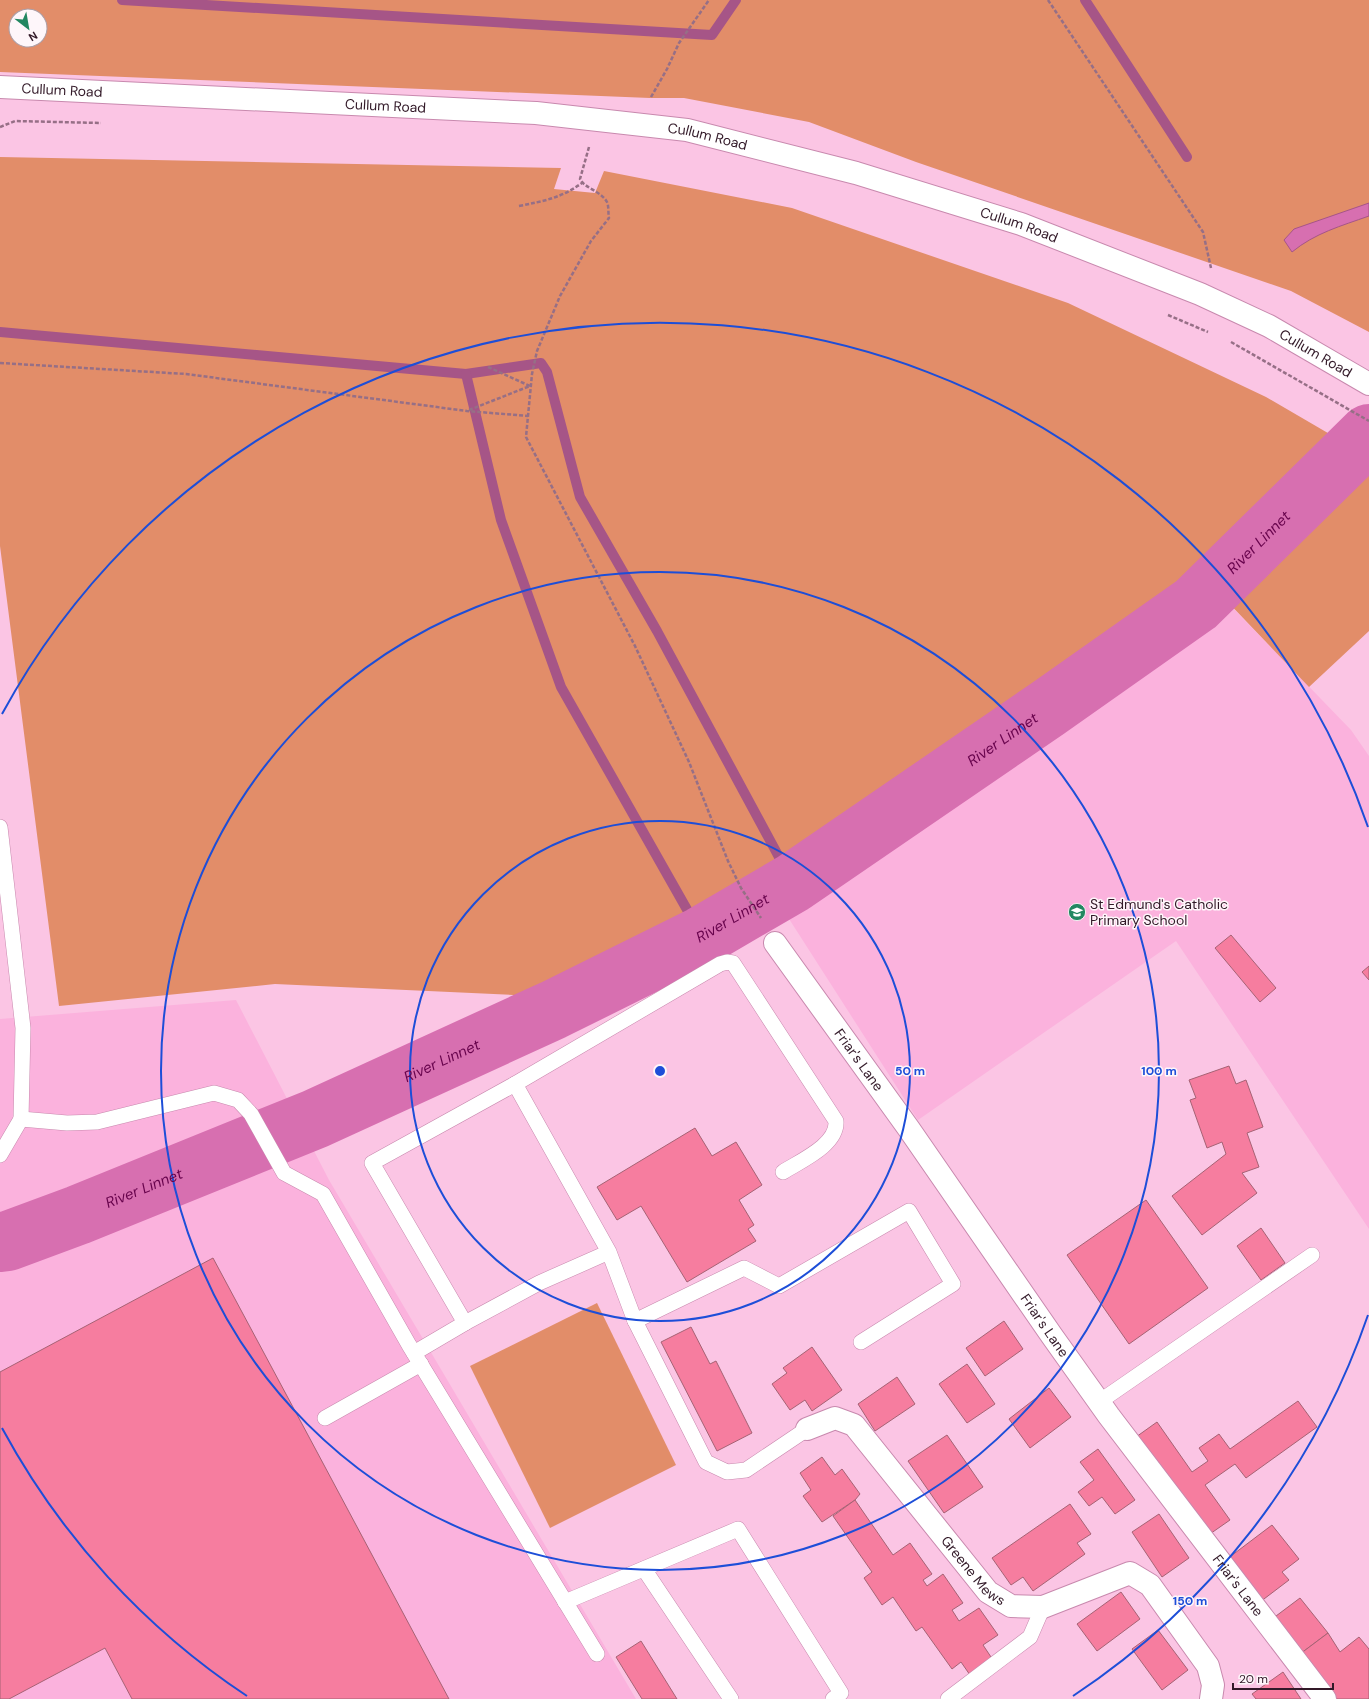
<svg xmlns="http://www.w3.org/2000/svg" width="1369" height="1699" font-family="'DM Sans',sans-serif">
  <rect width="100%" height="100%" fill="#fbc5e4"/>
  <g fill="#fbb2dd">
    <polygon points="1200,574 1351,730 1369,756 1369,1229 1176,941 918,1120 766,883 1016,707"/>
    <polygon points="236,1000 329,1180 636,1699 0,1699 0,1019"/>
  </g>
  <g fill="#e28d69" fill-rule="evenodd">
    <path d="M0,0H1369V332L1291,291L916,162L809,122L684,98H650L0,72ZM16,16H40V40H16Z"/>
    <polygon points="0,157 561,168 554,189 595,193 604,171 792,208 1068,303 1266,397 1369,457 1369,631 1309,687 1201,574 1035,701 755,880 538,996 275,984 59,1006 0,546"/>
    <polygon points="597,1303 676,1465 550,1528 470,1366"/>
  </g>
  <path fill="#d76fb0" stroke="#a65587" d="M1369,203V216C1341,226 1315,233 1292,252L1284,240L1294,229Z"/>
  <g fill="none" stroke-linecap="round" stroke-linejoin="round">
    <g stroke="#a65587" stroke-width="10">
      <polyline points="122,0 712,35 736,0"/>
      <polyline points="1085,0 1187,157"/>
      <polyline points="0,332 466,374 541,363 547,372 580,497 657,631 793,883"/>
      <polyline points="466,374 501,520 561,687 702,936"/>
    </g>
    <path stroke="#d76fb0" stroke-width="60" id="s1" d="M0,1242L8,1241L78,1215L315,1119L553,1010L702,936L793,883L1047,709L1196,604L1369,434"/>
  </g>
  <g fill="#f67d9f" stroke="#a66274">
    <polygon points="1231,935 1276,988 1260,1002 1215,948"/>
    <polygon points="1369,966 1369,980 1362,972"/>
    <polygon points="1229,1066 1236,1084 1246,1080 1263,1127 1247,1133 1259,1167 1242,1173 1257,1193 1202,1235 1172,1196 1226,1154 1222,1142 1207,1148 1190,1100 1196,1098 1189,1080"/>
    <polygon points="695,1128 712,1156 736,1142 762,1185 739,1200 754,1225 748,1229 756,1241 687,1282 641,1206 617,1220 597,1187"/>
    <polygon points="1146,1200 1208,1288 1129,1344 1067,1255"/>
    <polygon points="1261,1228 1285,1263 1261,1280 1237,1246"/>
    <polygon points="213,1258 309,1437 449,1699 132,1699 105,1648 9,1699 0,1699 0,1372"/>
    <polygon points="1004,1321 1023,1349 985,1376 966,1348"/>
    <polygon points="691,1327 710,1364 716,1361 752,1433 717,1451 661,1342"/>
    <polygon points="812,1347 842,1390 812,1411 805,1400 790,1410 772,1384 787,1373 783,1368"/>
    <polygon points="967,1364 995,1404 967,1423 939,1384"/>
    <polygon points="897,1377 915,1404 875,1431 858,1404"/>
    <polygon points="1049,1388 1071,1417 1030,1448 1009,1419"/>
    <polygon points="1298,1401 1317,1427 1246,1478 1235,1464 1205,1485 1230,1520 1207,1536 1136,1437 1157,1422 1192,1472 1208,1461 1199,1448 1219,1434 1230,1449"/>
    <polygon points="947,1435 983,1487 944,1513 908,1461"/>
    <polygon points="1098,1449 1135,1500 1115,1514 1102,1497 1089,1506 1078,1492 1094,1480 1080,1462"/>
    <polygon points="822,1457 835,1475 842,1469 860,1494 855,1500 822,1522 803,1496 811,1490 800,1473"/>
    <polygon points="855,1500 893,1555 910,1543 932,1574 923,1580 927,1586 943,1574 963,1603 952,1610 959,1621 979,1608 998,1635 983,1645 993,1660 970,1675 961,1662 952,1669 922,1627 916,1631 893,1597 882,1605 864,1578 872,1572 833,1516"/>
    <polygon points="1070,1504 1091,1534 1077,1543 1085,1554 1033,1591 1023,1577 1011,1585 992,1558"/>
    <polygon points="1159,1514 1189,1558 1162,1577 1132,1532"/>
    <polygon points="1272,1525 1299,1559 1282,1572 1289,1580 1260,1602 1227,1559"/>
    <polygon points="1121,1592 1140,1619 1097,1651 1077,1624"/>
    <polygon points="1300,1598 1328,1633 1300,1654 1272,1619"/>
    <polygon points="1158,1630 1188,1670 1162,1690 1132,1649"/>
    <polygon points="1328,1633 1340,1652 1359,1637 1369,1649 1369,1699 1333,1699 1300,1654"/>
    <polygon points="641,1641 677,1699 642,1699 616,1657"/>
    <polygon points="1283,1672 1301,1699 1256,1699 1252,1694"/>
  </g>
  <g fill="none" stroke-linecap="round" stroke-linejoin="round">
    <defs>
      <g id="lane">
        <polyline points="0,827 23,1028 21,1119 0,1155"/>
        <path d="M515,1084L720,964L727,962L733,963L836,1121C838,1145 800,1161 783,1172"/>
        <polyline points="21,1119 67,1123 97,1122 214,1093 238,1100 251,1114 284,1173 323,1194 409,1345 597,1654"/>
        <polyline points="609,1252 539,1283 465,1323 372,1163 515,1084 609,1252 635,1321"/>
        <polyline points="414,1353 465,1323"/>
        <polyline points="1099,1402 1312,1255"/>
        <polyline points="325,1418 421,1364"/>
        <polyline points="807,1429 746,1470 727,1472 706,1462 635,1321 744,1268 779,1286 909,1211 953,1284 861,1342"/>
        <polyline points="644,1569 731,1699"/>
        <polyline points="565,1602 738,1529 841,1693 833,1699"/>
        <polyline points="948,1699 1030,1637 1043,1607"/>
      </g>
      <g id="street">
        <path id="s2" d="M775,943L909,1129L1052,1336L1109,1416L1325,1699"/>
        <path id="s3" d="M807,1429L835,1418L854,1425L988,1592L1011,1606L1043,1607L1130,1573L1150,1585L1208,1666L1213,1685L1211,1699"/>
      </g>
      <g id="primary">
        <path id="s4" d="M0,87L536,113L687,130L856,173L1021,224L1200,294L1269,326L1369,384"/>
      </g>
    </defs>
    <use href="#lane" stroke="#c889ae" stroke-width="16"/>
    <use href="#street" stroke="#c889ae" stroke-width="24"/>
    <use href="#primary" stroke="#c889ae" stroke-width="24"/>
    <g stroke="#966f86" stroke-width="2.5" stroke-dasharray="4 2" stroke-linecap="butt">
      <polyline points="1048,0 1203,232 1211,268"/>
      <polyline points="651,97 667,69 679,43 709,0"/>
      <polyline points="0,127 15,121 101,123"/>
      <path d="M589,147L580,179C584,188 601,191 607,202C609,206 608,214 609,218L591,241L560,296L537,351L532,374L526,437L635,646L689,762L728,861L741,888L761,918"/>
      <path d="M519,206C544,201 561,198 582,183"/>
      <polyline points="1168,315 1208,332"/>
      <polyline points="1231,342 1369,421"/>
      <polyline points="0,363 186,374 467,411 528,416"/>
      <polyline points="488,367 530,386"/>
      <polyline points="469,410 530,386"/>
    </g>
    <use href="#lane" stroke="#fff" stroke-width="15"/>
    <use href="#street" stroke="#fff" stroke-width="22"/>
    <use href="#primary" stroke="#fff" stroke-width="22"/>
  </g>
  <g fill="none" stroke="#1d4ed8" stroke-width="2">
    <circle cx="660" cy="1071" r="250"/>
    <circle cx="660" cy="1071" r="499"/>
    <path d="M1368 1315A749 749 0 0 1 1073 1696M247 1696A749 749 0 0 1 2 1428M2 714A749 749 0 0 1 1368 827"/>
  </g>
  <defs>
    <symbol id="school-disc" viewBox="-11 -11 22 22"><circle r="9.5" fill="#228761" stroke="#fef6fa"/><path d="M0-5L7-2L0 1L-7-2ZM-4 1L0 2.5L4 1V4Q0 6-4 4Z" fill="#fff"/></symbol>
  </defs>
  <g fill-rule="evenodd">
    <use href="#school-disc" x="1067" y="902" width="20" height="20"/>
  </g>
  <g text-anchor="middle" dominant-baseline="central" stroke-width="3" stroke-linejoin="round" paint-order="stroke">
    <g font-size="14" fill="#321928" stroke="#fef6fa">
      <text stroke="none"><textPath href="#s4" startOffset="62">Cullum Road</textPath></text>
      <text stroke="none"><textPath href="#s4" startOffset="386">Cullum Road</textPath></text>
      <text stroke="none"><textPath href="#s4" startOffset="710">Cullum Road</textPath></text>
      <text stroke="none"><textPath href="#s4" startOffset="1034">Cullum Road</textPath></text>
      <text stroke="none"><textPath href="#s4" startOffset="1358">Cullum Road</textPath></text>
      <text stroke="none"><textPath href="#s2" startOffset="144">Friar's Lane</textPath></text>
      <text stroke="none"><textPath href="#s2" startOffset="468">Friar's Lane</textPath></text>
      <text stroke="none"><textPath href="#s3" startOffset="239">Greene Mews</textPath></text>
      <text stroke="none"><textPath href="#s2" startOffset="792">Friar's Lane</textPath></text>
    </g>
    <g font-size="14" fill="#321928" stroke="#fef6fa" text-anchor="start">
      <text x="1090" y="904">St Edmund's Catholic<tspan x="1090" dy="16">Primary School</tspan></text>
    </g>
    <g font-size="15" font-style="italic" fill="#67034c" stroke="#fef6fa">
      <text stroke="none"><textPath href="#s1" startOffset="1450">River Linnet</textPath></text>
      <text stroke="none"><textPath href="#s1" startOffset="1126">River Linnet</textPath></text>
      <text stroke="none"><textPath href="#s1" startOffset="802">River Linnet</textPath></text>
      <text stroke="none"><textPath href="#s1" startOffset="478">River Linnet</textPath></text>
      <text stroke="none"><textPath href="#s1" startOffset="154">River Linnet</textPath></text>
    </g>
  </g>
  <circle cx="660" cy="1071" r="6" fill="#1d4ed8" stroke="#fef6fa" stroke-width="2"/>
  <g font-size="12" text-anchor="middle" font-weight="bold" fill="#1d4ed8" stroke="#fef6fa" stroke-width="3" stroke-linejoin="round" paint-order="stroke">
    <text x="910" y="1075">50 m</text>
    <text x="1159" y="1075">100 m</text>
    <text x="1190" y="1605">150 m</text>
  </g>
  <g transform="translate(28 28) rotate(149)"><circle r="19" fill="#fef6fa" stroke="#ac9ea6"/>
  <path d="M0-3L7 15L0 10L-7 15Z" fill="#228761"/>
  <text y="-6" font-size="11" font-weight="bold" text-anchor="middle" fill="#321928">N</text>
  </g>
  <path d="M1233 1683v6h100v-6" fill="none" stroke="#321928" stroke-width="2"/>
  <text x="1239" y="1683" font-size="12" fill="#321928" stroke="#fef6fa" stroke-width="3" paint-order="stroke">20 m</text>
</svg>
